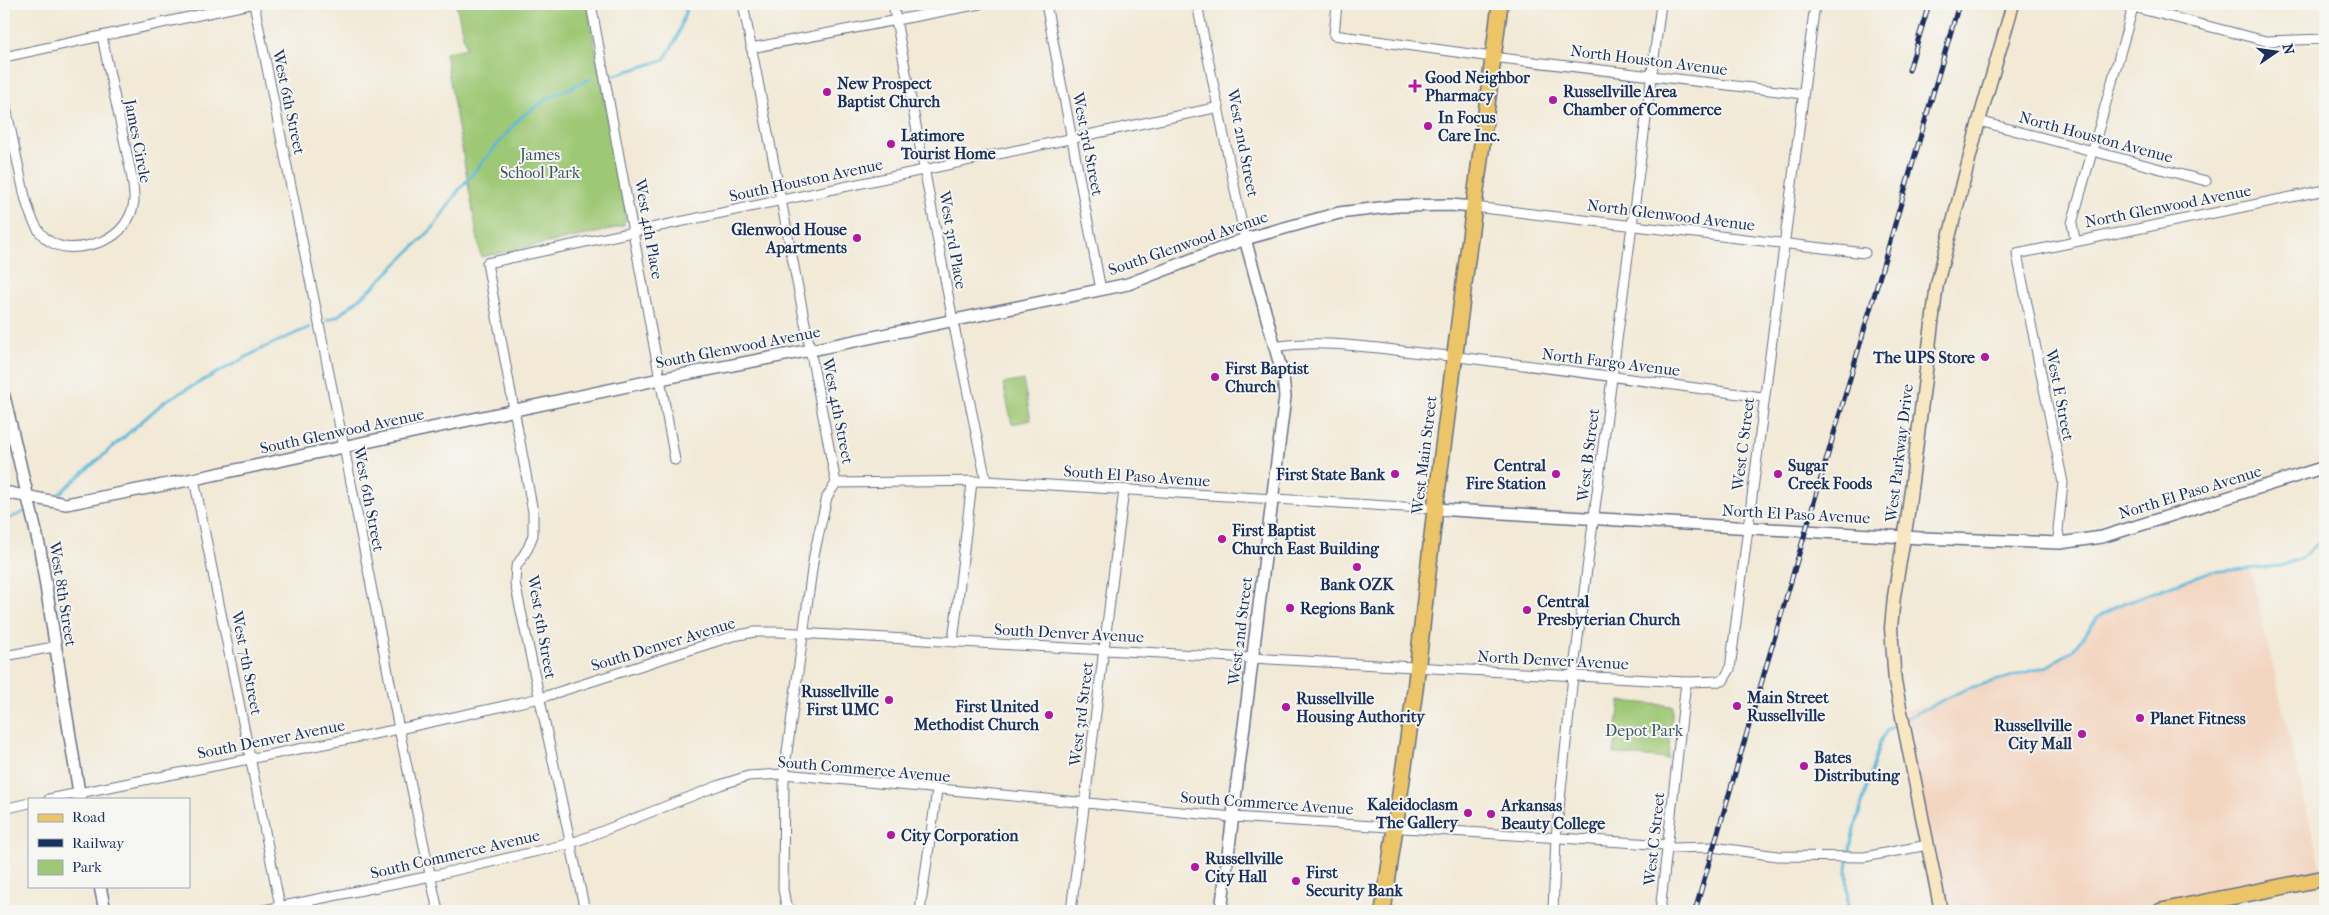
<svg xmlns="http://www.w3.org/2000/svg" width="2329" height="915" font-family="'IM FELL French Canon',serif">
  <rect width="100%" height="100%" fill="#f6f6f2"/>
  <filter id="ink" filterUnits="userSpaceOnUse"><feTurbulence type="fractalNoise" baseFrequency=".02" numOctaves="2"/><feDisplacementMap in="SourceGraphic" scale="10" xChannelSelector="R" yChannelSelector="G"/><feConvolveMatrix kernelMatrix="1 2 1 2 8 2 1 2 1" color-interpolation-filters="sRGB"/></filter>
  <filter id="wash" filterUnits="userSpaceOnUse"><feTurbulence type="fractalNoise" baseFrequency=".0096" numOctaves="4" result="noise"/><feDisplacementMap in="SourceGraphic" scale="20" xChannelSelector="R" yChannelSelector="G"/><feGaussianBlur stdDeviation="1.12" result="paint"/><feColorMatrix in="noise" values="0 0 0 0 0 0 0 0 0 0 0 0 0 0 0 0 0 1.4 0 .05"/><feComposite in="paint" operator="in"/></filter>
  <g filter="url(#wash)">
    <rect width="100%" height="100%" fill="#f2e9d6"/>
    <polygon fill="#f3d4bf" points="2250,569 2323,879 2165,911 1941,911 1901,710 1930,705 1966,689 2048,666 2073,650 2098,617 2123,603 2209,572"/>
    <g fill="#9ec875" stroke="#5c7c6a">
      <polygon points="456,4 587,4 626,213 624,225 609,230 481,257 445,53 466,48"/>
      <polygon points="1023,380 1031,420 1012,424 1003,384"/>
      <polygon points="1620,701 1673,706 1668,759 1614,754"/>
    </g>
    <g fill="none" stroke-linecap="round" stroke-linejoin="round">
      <g stroke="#59b8d8" stroke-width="3">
        <polyline points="615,75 664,60 677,38 688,4"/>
        <polyline points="327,320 338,316 372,288 433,228 458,191 521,117 548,98 590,79"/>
        <polyline points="59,494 165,401 263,348 310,327"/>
        <polyline points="4,521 24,512"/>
        <polyline points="1907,718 1966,689 2048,666 2073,650 2098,617 2123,603 2209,572 2281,566 2303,557 2325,537"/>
        <polyline points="1848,911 1847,868 1852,838 1880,742 1887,730 1899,723"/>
      </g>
    </g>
  </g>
  <g filter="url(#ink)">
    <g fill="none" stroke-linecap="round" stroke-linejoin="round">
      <defs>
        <g id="minor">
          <polyline points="254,4 344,447 399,729 438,911"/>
          <polyline points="591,4 675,460"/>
          <polyline points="743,4 836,483 827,497 814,555 784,774 783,889 786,905 792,911"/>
          <polyline points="893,4 953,321 986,481"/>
          <polyline points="1046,4 1101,290"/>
          <polyline points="1197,4 1245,239"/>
          <polyline points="1337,4 1334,35 1492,57 1803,94"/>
          <polyline points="2121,4 2266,41 2325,39"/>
          <polyline points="751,48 980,4"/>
          <polyline points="4,57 250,4"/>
          <path d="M4,98C9,122 14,145 19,169C29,219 38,265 103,241C120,235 132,218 134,201C135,183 128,162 125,144C117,108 109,72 102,36"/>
          <polyline points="1979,121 2206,181"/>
          <polyline points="1474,207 1865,253"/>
          <polyline points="2075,240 2072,223 2134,4"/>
          <path d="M1274,347C1323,339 1373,348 1421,353C1536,365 1649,382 1763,397"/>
          <polyline points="194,479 281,911"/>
          <polyline points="836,483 986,481 1435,509"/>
          <polyline points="2060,543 2058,530 2063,483 2017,254 2325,190"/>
          <polyline points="953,642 972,482"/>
          <polyline points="4,656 54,647"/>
          <polyline points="49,799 399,729 540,698 733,636 755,632 779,632 1686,682 1723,681 1730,669 1815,4"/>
          <polyline points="4,809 29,803"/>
          <polyline points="259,911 431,876 572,843 720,785 748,776 784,774 1233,817 1668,845 1672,848 1713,847 1777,856 1864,857 1928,845"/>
          <polyline points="585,911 515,583 516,567 528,548 533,535 533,512 487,263 1219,107"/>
          <polyline points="920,911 937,790"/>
          <polyline points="1071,911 1124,490"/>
          <polyline points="1553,911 1556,837 1573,676 1661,4"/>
          <polyline points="1660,911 1686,682"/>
        </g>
        <g id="tertiary">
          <polyline points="4,396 40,549 80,799"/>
          <polyline points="4,492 66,504 194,479 660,379 811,350 1128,284 1245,239 1339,213 1396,206 1450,205 1474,207"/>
          <polyline points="1435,509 1921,538 2060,543 2102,537 2325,467"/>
          <polyline points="100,886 105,911"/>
          <polyline points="1221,911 1285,397 1283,376 1245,239"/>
        </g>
        <polyline id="secondary" points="1941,911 1895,682 1891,628 1894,596 1907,521 1937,284 1979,121 2013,4"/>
        <polyline id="primary" points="1383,911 1415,690 1435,509 1500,4"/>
        <polyline id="trunk" points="2161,911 2325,878"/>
      </defs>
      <use href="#minor" stroke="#667088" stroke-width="11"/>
      <use href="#tertiary" stroke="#667088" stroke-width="14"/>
      <use href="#secondary" stroke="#667088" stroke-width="15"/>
      <use href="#primary" stroke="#667088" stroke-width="18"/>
      <use href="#trunk" stroke="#667088" stroke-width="18"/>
      <use href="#minor" stroke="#fff" stroke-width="9"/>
      <use href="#tertiary" stroke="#fff" stroke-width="11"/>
      <use href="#secondary" stroke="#f7e8c3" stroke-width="12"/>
      <use href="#primary" stroke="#ecc569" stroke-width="15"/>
      <use href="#trunk" stroke="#ecc569" stroke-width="15"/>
      <defs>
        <g id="rail">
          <polyline points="1909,70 1929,4"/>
          <polyline points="1695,911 1959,4"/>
        </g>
      </defs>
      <use href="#rail" stroke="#1b2f5e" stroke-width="5"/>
      <use href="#rail" stroke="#f6f6f2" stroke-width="3" stroke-dasharray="9" stroke-linecap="butt"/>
    </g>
  </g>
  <g fill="#b5179e" stroke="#f6f6f2" stroke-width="2">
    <path d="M1412.5 78.5h5v5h5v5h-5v5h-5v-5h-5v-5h5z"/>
    <circle cx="827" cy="92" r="5"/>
    <circle cx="1553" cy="100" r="5"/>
    <circle cx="1428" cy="126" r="5"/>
    <circle cx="891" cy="144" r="5"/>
    <circle cx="857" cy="238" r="5"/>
    <circle cx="1985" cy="357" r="5"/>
    <circle cx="1215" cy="377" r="5"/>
    <circle cx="1395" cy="474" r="5"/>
    <circle cx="1556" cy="474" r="5"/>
    <circle cx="1778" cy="474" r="5"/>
    <circle cx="1222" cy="539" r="5"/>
    <circle cx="1357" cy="567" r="5"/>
    <circle cx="1290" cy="608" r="5"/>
    <circle cx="1527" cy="610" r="5"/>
    <circle cx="889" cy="700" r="5"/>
    <circle cx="1737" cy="706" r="5"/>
    <circle cx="1286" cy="707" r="5"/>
    <circle cx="1049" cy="715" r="5"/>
    <circle cx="2140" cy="718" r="5"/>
    <circle cx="2082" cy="734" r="5"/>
    <circle cx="1804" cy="766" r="5"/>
    <circle cx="1468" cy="813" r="5"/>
    <circle cx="1491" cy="814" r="5"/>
    <circle cx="891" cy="835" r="5"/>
    <circle cx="1195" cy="867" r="5"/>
    <circle cx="1296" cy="881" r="5"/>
  </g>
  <g text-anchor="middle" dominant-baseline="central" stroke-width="4" stroke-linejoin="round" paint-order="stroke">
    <g font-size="16" fill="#1b2f5e" stroke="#f6f6f2">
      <text transform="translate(1649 60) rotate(7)">North Houston Avenue</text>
      <text transform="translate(289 102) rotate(78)">West 6th Street</text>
      <text transform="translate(2096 137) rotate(15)">North Houston Avenue</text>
      <text transform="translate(138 141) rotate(79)">James Circle</text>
      <text transform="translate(1243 143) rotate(79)">West 2nd Street</text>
      <text transform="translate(1088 144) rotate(79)">West 3rd Street</text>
      <text transform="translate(806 180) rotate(-12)">South Houston Avenue</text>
      <text transform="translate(2168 206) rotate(-11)">North Glenwood Avenue</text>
      <text transform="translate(1671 215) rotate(7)">North Glenwood Avenue</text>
      <text transform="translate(649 229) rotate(80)">West 4th Place</text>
      <text transform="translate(953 240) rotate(80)">West 3rd Place</text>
      <text transform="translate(1188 243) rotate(-19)">South Glenwood Avenue</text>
      <text transform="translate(738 347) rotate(-11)">South Glenwood Avenue</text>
      <text transform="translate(1611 362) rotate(7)">North Fargo Avenue</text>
      <text transform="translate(2060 395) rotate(79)">West E Street</text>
      <text transform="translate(838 411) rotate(79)">West 4th Street</text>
      <text transform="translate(342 431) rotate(-12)">South Glenwood Avenue</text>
      <text transform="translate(1743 444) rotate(-83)">West C Street</text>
      <text transform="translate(1899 453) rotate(-83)">West Parkway Drive</text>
      <text transform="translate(1424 455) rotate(-83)">West Main Street</text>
      <text transform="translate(1588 455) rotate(-83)">West B Street</text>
      <text transform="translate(1137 476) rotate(4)">South El Paso Avenue</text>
      <text transform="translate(2190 492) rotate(-17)">North El Paso Avenue</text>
      <text transform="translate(369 499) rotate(79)">West 6th Street</text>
      <text transform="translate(1796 514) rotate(3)">North El Paso Avenue</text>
      <text transform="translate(63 594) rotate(81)">West 8th Street</text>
      <text transform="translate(542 627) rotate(80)">West 5th Street</text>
      <text transform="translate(1240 631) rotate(-83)">West 2nd Street</text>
      <text transform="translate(1069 633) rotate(3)">South Denver Avenue</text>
      <text transform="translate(663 644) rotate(-17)">South Denver Avenue</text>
      <text transform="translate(1553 660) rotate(3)">North Denver Avenue</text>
      <text transform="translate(247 663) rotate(79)">West 7th Street</text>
      <text transform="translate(1081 714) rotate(-83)">West 3rd Street</text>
      <text transform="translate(271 739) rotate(-11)">South Denver Avenue</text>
      <text transform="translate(864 769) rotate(5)">South Commerce Avenue</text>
      <text transform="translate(1267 803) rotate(4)">South Commerce Avenue</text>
      <text transform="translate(1654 839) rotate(-84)">West C Street</text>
      <text transform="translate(455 854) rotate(-13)">South Commerce Avenue</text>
    </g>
    <g font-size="16" font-weight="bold" fill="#1b2f5e" stroke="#f6f6f2" text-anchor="start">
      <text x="1425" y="77">Good Neighbor<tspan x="1425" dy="18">Pharmacy</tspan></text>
      <text x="837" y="83">New Prospect<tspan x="837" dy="18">Baptist Church</tspan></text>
      <text x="1563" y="91">Russellville Area<tspan x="1563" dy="18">Chamber of Commerce</tspan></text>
      <text x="1438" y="117">In Focus<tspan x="1438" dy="18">Care Inc.</tspan></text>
      <text x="901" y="135">Latimore<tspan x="901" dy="18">Tourist Home</tspan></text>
      <text x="847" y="229" text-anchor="end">Glenwood House<tspan x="847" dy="18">Apartments</tspan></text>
      <text x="1975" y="357" text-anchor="end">The UPS Store</text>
      <text x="1225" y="368">First Baptist<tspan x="1225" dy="18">Church</tspan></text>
      <text x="1546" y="465" text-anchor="end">Central<tspan x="1546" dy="18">Fire Station</tspan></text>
      <text x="1788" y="465">Sugar<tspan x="1788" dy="18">Creek Foods</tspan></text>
      <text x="1385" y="474" text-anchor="end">First State Bank</text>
      <text x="1232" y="530">First Baptist<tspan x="1232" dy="18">Church East Building</tspan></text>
      <text x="1357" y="584" text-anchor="middle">Bank OZK</text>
      <text x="1537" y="601">Central<tspan x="1537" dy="18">Presbyterian Church</tspan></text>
      <text x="1300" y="608">Regions Bank</text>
      <text x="879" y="691" text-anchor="end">Russellville<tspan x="879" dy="18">First UMC</tspan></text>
      <text x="1747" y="697">Main Street<tspan x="1747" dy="18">Russellville</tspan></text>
      <text x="1296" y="698">Russellville<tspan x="1296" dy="18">Housing Authority</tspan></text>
      <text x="1039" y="706" text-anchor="end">First United<tspan x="1039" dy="18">Methodist Church</tspan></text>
      <text x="2150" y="718">Planet Fitness</text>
      <text x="2072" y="725" text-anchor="end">Russellville<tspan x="2072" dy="18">City Mall</tspan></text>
      <text x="1814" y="757">Bates<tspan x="1814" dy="18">Distributing</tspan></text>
      <text x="1458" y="804" text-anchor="end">Kaleidoclasm<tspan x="1458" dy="18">The Gallery</tspan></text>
      <text x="1501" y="805">Arkansas<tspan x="1501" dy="18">Beauty College</tspan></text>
      <text x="901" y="835">City Corporation</text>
      <text x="1205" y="858">Russellville<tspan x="1205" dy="18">City Hall</tspan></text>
      <text x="1306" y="872">First<tspan x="1306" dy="18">Security Bank</tspan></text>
    </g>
    <g font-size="16" fill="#3c5564" stroke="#f6f6f2">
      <text x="540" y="154">James<tspan x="540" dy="18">School Park</tspan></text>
      <text x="1644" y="730">Depot Park</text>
    </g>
  </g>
  <rect width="2329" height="915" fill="none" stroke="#f6f6f2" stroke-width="20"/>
  <rect x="28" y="798" width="162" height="90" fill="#f6f6f2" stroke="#9ea6b7"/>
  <rect x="38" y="814" width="25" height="8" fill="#ecc569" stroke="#9ea6b7"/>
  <text x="72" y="822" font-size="15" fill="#1b2f5e">Road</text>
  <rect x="38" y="839" width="25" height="8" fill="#1b2f5e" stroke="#9ea6b7"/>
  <text x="72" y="848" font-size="15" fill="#1b2f5e">Railway</text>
  <rect x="38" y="860" width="25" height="15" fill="#9ec875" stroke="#9ea6b7"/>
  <text x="72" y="872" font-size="15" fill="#1b2f5e">Park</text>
  <g transform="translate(2276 52) rotate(77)" stroke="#f6f6f2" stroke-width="4" paint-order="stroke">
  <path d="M0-4L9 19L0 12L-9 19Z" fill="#1b2f5e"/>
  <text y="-8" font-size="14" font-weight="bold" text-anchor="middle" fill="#1b2f5e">N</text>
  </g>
</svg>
